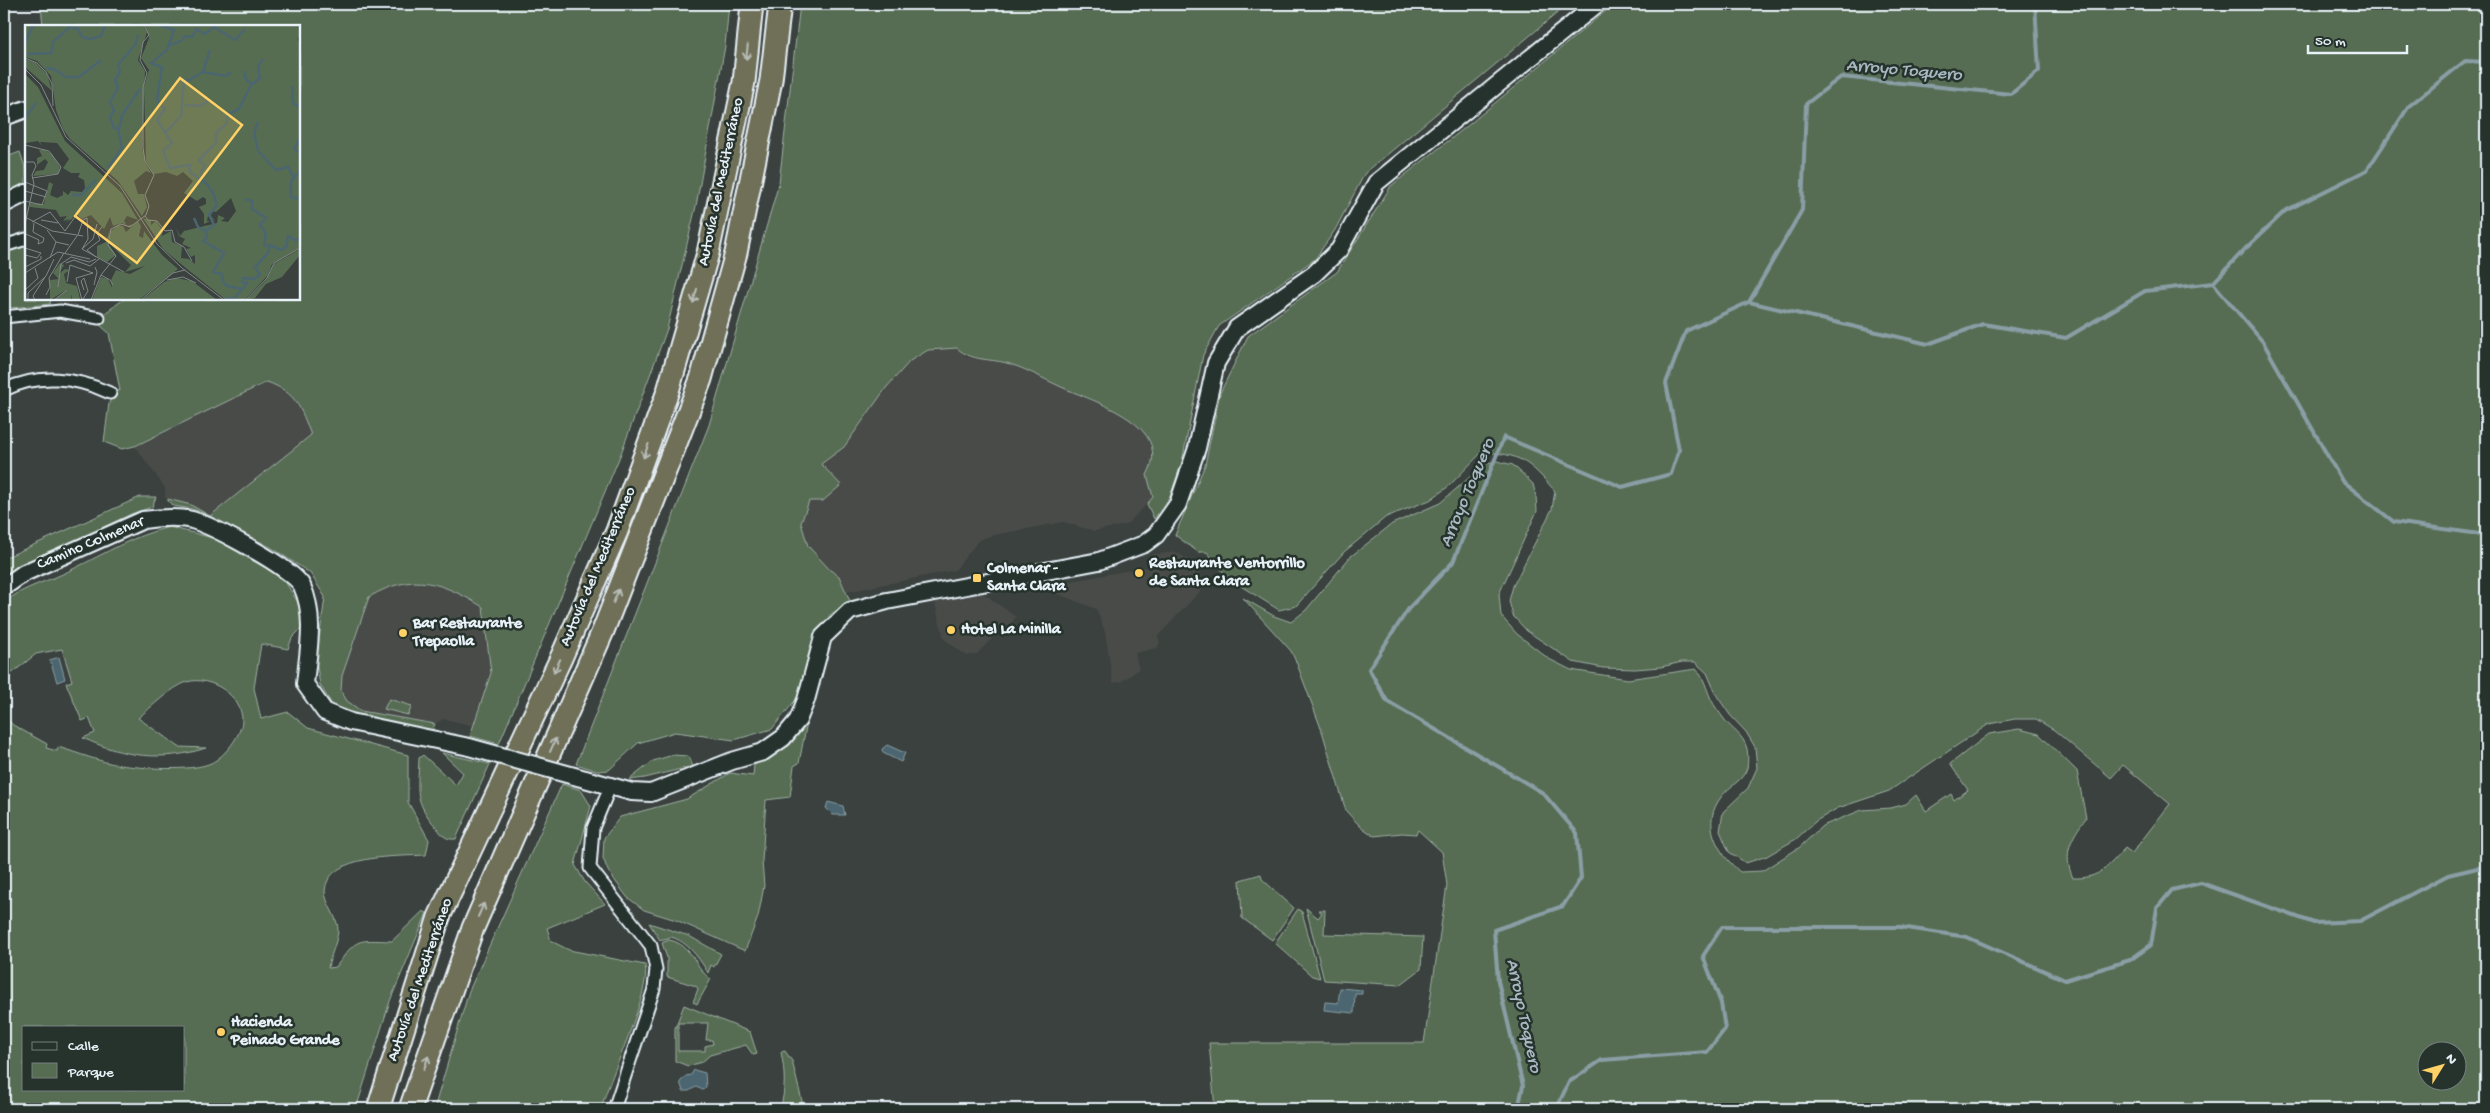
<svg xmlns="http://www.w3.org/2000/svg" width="2490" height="1113" font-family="'Gochi Hand',sans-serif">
  <rect width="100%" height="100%" fill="#3a413e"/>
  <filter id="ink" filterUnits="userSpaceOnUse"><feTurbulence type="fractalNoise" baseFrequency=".02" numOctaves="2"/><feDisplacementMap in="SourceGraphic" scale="10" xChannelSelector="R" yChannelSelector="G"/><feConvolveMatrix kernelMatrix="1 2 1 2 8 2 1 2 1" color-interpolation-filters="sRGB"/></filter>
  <g filter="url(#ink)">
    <g fill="#484b4a">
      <polygon points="957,348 966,357 1010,364 1127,416 1145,433 1152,449 1154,462 1147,475 1154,497 1126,525 1094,531 1063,522 990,536 979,540 955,570 847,592 839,576 830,570 808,546 801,523 820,464 844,447 886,388 910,361 928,350"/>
      <polygon points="267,382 284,388 297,400 312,435 210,516 191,505 165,498 165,488 135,446"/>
      <polygon points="1176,552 1189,560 1207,584 1158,636 1160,643 1157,648 1135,653 1139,669 1121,682 1113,683 1105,632 1096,609 1058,594 1035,588 1151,566 1149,555"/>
      <polygon points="411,581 450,588 483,607 491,673 474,726 444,719 435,724 361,711 347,701 341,691 342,676 369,597 385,587"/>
      <polygon points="983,593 1016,617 1001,635 998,632 977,654 967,656 944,639 934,600"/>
    </g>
    <g fill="#566d52" stroke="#9fafa5" fill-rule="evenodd">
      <path d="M48,4H729L725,46L696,206L667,329L620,456L499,744L470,736L491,673L483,607C441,582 414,571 369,597L342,676L341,691L347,701L361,711L435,724L432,731L345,713L331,703L320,685L316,661L325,597L310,573L272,548L210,516L193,509L173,506L168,501V499L191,505L210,516L311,435C300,407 297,393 267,382L135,446L122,449L104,442L109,403L116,390L120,391L109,333L100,325L105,313L124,299H299V26H43L41,6Z"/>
      <path d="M800,4H1568L1365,173L1335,230L1315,259L1219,326L1203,355L1182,462L1170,497L1154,519L1147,504L1153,497L1147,475C1174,426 1098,403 1066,389C1047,381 1029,370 1010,364C991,358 972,362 957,348L928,350L910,361L886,388L844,447L821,464L841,485L823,501H809L801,523L808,546L830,570L839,576L850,601L830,615L816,636L798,697L772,729L734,740L675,732L638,743L609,770L598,771L576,764L709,425L779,183Z"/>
      <path d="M1614,4H2486V1109H1215L1209,1043H1424L1447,885L1442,852L1418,830L1416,834L1402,833L1374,836L1360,826L1346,811L1322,731L1297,664L1291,651L1243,598L1274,616L1291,622L1306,610L1350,557L1392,524L1440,503L1486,463L1497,461L1513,465L1533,484L1536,496L1537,511L1499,594L1501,616L1517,634L1549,659L1571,670L1628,679L1696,669C1705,679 1706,688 1711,699C1714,706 1720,713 1724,719C1731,729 1744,735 1747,749C1748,753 1748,763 1747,768C1743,781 1729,786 1722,796C1700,823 1717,852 1740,872L1762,871L1800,847L1822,826L1862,810L1891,808L1906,804L1916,795L1926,811L1951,794L1954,800L1968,790L1950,764L1989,734L2019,729L2039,734L2077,771L2086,818C2071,838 2062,854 2073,878C2100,879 2108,866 2125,848L2132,853L2170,804L2123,765L2111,778L2054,730L2036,719H2015L1989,724L1889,791L1838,808L1816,821L1796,839L1767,856L1746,863L1729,852L1720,831L1723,812L1748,788L1757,768L1755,747L1746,732L1730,715L1717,696L1707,673L1695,662H1682L1661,667L1635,669L1603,668L1573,662L1527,631L1513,616L1509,601L1513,586L1552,509L1555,491C1530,463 1520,452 1481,453L1449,486L1430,500L1386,517L1344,552L1296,606L1279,610L1228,578L1207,552H1198L1175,535L1205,465L1220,393L1248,336L1337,272L1391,186L1466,127ZM2428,1050H2458V1080H2428Z"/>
      <polygon points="20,152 26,170 26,184 4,195 4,158"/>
      <polygon points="26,246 26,299 51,299 50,304 10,308 4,287 4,253"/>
      <polygon points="140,497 156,497 152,507 131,514 4,577 4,559 9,556"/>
      <path d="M169,527L213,538L269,570L286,583L299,604L304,626L292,638L288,649L261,644L254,688L261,719L288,712L308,728L408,755V802L429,840L426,855C399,857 327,853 325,891C325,904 339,918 338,931C337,943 330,956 328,968L336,967C357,937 357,940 392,941L423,911L427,913L390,1001L356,1109H4V716L13,725L47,744L46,748L57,751L58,747C78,753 100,762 120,765C141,768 192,772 211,763C224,757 241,736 242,721C243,696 210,675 187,682C170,688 152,707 138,718L179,747L206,748C163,762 123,757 83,738L95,733L89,718L82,721L66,683L72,681L62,649L36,654L6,678L4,682V603C23,586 51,581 73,569C108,552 130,537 169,527ZM24,1027H184V1089H24Z"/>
      <polygon points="389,699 412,706 408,715 384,709"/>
      <path d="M808,717L799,763L794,766L790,797L766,800L762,861L764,886L758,917L745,951L676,920L644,910L627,897L608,871L603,858L604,838L620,817L687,799L730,773L753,776L754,765C779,753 793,739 808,717Z"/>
      <path d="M442,753L490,764L456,839C446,840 443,836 437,828C413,801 418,791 419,758L423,755L456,785L463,773Z"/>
      <polygon points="673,755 688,756 693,766 645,778 629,780 653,761"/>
      <path d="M562,784L581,790L591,806L575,865L585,882L605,904L547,928L551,941L569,950L645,965C652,992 609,1077 601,1109H434L469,991Z"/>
      <polygon points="1261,874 1262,879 1294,908 1272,940 1242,918 1240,880"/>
      <polygon points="1306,908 1318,918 1322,913 1318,910 1325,910 1324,934 1423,937 1421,969 1400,985 1324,980"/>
      <polygon points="1298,909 1302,912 1320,978 1312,976 1275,943"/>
      <path d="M649,923L689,936L721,954L714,967L711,965L708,973C700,959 687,941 671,937L660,940Z"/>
      <path d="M669,940C693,944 697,972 711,979L697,1004L693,1002L698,989L696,986L667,977V958L662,943Z"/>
      <path d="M684,1005L750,1032L757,1054L753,1055L746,1045L710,1055L702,1062L688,1066L675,1061V1028ZM678,1023H708L706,1040H712L713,1044L705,1046V1051H678Z"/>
      <path d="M785,1051L792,1061L804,1109H780C786,1090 785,1072 781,1052Z"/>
    </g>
    <g fill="#4b6670" stroke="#8a9ea6">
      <polygon points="59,657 65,679 57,682 50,660"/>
      <polygon points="887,745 905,753 901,762 883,753 882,749"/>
      <polygon points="828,802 843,806 845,815 833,815 826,808"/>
      <polygon points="1340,988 1362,990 1362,994 1355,994 1354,1013 1324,1010 1325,1002 1338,1003"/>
      <polygon points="694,1070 705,1073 706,1087 703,1090 696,1087 689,1091 683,1091 680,1082 686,1076 691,1075"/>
    </g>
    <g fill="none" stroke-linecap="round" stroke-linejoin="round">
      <g stroke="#8a9ea6" stroke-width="4">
        <polyline points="2213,283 2263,342 2342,481 2394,522 2486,535"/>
        <polyline points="1749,302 1928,344 1983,324 2066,338 2145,291 2213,283 2245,249 2285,211 2367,170 2409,106 2465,61 2486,62"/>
        <polyline points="1518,1109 1523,1086 1498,981 1494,930 1563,906 1581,878 1577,833 1543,793 1387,701 1369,669 1409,608 1453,562 1504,437 1622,487 1671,474 1679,450 1666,383 1686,331 1749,302 1802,210 1806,104 1841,77 2011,94 2039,71 2035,4"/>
        <polyline points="1556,1109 1569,1082 1602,1060 1707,1052 1725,1029 1721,1003 1703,956 1722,927 1900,927 1967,937 2065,980 2130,960 2151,945 2157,908 2172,890 2201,883 2314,923 2360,921 2448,875 2486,866"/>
      </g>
      <defs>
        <g id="street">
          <polyline points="4,246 26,239"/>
          <polyline points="4,317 60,311 99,318"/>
          <path d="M4,390C38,373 76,377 110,393"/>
          <polyline points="610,787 593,828 590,868 651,946 656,969 654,989 614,1109"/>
        </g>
        <g id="secondary">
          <polyline points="4,117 26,109"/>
          <polyline points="4,204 26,193"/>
          <path d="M4,587L24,573L143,520C158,518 176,516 192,520C213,526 293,568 302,586C316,616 308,653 305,684L325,712L351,722L469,747"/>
          <polyline points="585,779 632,792 651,793 732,761 763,752 783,738 798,720 806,700 823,637 850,611 887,601 1099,561 1144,544 1156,535 1178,504 1197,448 1216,363 1237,328 1314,274 1339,250 1376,183 1597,4"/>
        </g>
        <g id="highway">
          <polyline points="378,1109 439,917 561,658 617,531 668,391 708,253 744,82 752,4"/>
          <polyline points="410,1109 473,928 603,631 701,379 736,253 771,80 780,4"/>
        </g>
      </defs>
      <use href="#street" stroke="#e8f1f8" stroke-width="15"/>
      <use href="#secondary" stroke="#e8f1f8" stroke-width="20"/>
      <use href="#highway" stroke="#e8f1f8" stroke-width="25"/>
      <use href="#street" stroke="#26332d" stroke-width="11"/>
      <use href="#secondary" stroke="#26332d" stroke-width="16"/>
      <use href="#highway" stroke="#706f59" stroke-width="21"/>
      <defs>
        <polyline id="secondary-bridge" points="469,747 585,779"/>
      </defs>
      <use href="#secondary-bridge" stroke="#e8f1f8" stroke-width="20" stroke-linecap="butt"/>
      <use href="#secondary-bridge" stroke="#26332d" stroke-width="16"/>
    </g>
    <defs><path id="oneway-shaft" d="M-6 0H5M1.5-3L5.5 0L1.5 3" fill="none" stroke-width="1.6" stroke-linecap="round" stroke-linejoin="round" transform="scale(1.25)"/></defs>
    <g stroke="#b8bdb8">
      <use href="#oneway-shaft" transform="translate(747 52) rotate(96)"/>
      <use href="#oneway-shaft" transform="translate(695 296) rotate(106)"/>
      <use href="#oneway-shaft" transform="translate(646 451) rotate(110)"/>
      <use href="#oneway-shaft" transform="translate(616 596) rotate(-69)"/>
      <use href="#oneway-shaft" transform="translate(557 666) rotate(115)"/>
      <use href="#oneway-shaft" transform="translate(553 745) rotate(-66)"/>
      <use href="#oneway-shaft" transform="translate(481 910) rotate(-66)"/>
      <use href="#oneway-shaft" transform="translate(426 1063) rotate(-71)"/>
    </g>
  </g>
  <g fill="#ffd166" stroke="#26332d" stroke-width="2">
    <circle cx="1139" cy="573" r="5"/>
    <rect x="972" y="573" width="10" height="10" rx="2.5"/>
    <circle cx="951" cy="630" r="5"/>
    <circle cx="403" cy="633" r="5"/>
    <circle cx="221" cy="1032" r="5"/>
  </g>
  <g text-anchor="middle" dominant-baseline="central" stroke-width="5" stroke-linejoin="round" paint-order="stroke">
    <g font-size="16" fill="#e8f1f8" stroke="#26332d">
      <text transform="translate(722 182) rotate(-78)">Autovía del Mediterráneo</text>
      <text transform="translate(91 544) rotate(-23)">Camino Colmenar</text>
      <text transform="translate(599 567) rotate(-67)">Autovía del Mediterráneo</text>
      <text transform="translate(421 980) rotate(-71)">Autovía del Mediterráneo</text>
    </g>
    <g font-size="16" font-weight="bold" fill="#e8f1f8" stroke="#26332d" text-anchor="start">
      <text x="1149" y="564">Restaurante Ventorrillo<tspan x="1149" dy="18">de Santa Clara</tspan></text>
      <text x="987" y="569">Colmenar -<tspan x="987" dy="18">Santa Clara</tspan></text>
      <text x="413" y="624">Bar Restaurante<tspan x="413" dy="18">Trepaolla</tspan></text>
      <text x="961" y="630">Hotel La Minilla</text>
      <text x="231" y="1023">Hacienda<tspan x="231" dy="18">Peinado Grande</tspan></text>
    </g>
    <g font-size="18" font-style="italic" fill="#a9b9c2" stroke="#26332d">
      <text transform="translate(1904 71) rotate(5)">Arroyo Toquero</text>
      <text transform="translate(1468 493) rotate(-67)">Arroyo Toquero</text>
      <text transform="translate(1523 1016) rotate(78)">Arroyo Toquero</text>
    </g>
  </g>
  <g transform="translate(25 25)">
    <rect width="275" height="275" fill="#3a413e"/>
    <path d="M0,0H118L122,7L113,35L120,46L117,123L120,137L126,148L121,146L109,156L113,169H119L122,182L117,191L93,156L45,114L38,104L31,85L26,51L12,36L0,32ZM120,0H275V16L272,12L275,19V223L247,239L243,250L220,275H201L162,244L138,224L118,193L126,196V200L131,196L138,206L137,211L146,206L147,217L157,221L156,233L164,234L170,239V230L166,232L161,224L166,223L157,219L160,214L154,211L151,202L155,211L159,206L192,198L193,190L200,193L196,196L203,197L211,186L206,173L191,187L187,186L186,191L191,197L183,191L182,196H185L179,199V189L174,182L181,179V174L178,172L172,176L159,168L168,156L158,147L152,151L141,147L129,149L121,136L119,62L124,45L116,33L124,13ZM0,34L11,38L22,49L27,66L0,42ZM0,49L13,62L40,116L97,168L113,195L102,191L99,196L102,201L108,199L105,202L97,198L88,201L85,192L79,204L66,190L57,194L50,188L47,194L40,198L45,194L38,196L42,191L35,192L31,185L5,182V178L19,179L24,157L28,159L25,170L32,173L38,170V166L43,170L46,166L57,167L60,163L59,155L53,152L55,148H46L38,143L44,134L32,118L15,117L17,121L13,116L0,118ZM18,124L27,129L35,142L33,149L8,151L11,146L19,145L23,137L20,134L12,140V133L17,131L14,125ZM113,196L116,201L114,211L118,213L119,206L137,230L153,244L114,275H67L76,252L83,254L87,263L86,255L91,245L105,249L120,241L100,247L106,240L84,218L86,206L93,200L98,201L101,207ZM85,204L83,219L91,230L82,237L72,232V221L81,217ZM275,224V230L257,252L241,259L230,273L222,275L241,255L249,239ZM35,238L39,240L33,250L40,244L45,245L39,249L41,258L52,261L55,274L47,275V269L46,274L30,275L43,264L25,275V255L34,254L28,248ZM151,253L167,256L192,275H117L139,257Z" fill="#566d52"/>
    <path fill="none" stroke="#4b6670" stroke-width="2.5" d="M134,0L149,5L142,25L126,38L137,42L132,75L140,84L132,95L147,118L138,126L145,143L165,140V147L183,160L189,170L192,180L184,190L189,200L181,206L182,212L178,216L199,228L188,247L197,249L198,257L202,261L217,264L209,274L201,273M47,3L53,4L57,12L66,14L76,11L80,0M0,18L8,0M144,20L156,16L160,11L167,12L171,4L180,9L189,2L210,15L220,4M3,29L26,28L28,17L47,0M21,43L29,44L41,52H54L76,35M220,46V53L227,59M178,47L185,25M267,61L268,78L275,82M160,80L175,81L185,75M0,93L11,78M94,104L97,90L115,64M141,107L156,91L159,55H164L178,47L201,51L206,47M275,114L269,123L275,128M233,125L229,108L233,97M233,126L251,145L263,142L268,152M83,143L97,123L93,104L89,103L85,92L89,86L85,77L93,63L90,55L95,47L93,40L110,20L113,10M275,146L266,156V172L275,174M179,157L176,147L180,141L174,135L191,118V108L201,99L203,89L214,84L226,60L235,53L233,41L238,34M47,170H56L71,155M220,174L227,176V184L241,193L235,200L241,208L239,220L243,221M169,193L173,202L181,206M218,263L222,258L217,257L218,253L229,254L235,249L230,242L243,228L245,220L256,225L261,222L263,211L270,215L275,214"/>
    <path fill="none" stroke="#808788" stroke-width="1" d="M0,33L12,38L21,47L27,59L28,81M0,44L16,60L41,112L95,161L132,219L157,243L199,275M0,120L24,126L36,142L33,149L7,153M0,137H9L11,141L7,150L9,159L0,199M0,157L22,166L17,180L0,176M0,166L21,172M120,191L123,195L132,196L140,206L147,205L150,217L159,222L167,236M0,192L27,206L58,211M16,195L33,198M7,197L25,187L40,206M22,205L31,217L44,220M40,206L52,189M1,209L14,215L13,219L18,217L19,213L8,207L9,198M53,210L58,195L62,193L63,214L57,224M0,223L16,228L12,233L0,230M57,224L99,247M57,224L68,214L72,199M40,228L52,211M46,232L64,237L71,234M71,232L62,225L75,215L72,208L77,202M25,233L31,217M41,238L49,235L65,241L74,234M0,242L16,234V231M0,248L33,227L65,234M76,250L85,255L88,260M142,255L158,252L171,258M42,257L45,240L68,248M69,260L72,247L70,242M33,262L36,239L46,232M131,262L148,248L160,245M0,265L13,253L10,243M21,270L25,262L24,253L39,228M58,274L63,266L59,253L56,256L59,265M3,275V268L21,251L29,234M10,275L8,271L20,252M29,275L42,265M57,275L51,253L68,248M66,275L76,250L91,231L83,220L86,204L96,199L105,202L121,190L124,181L120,170L129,150L120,136L118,123V62L122,48L115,35L118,17L124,10L119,0M116,275L131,262M221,275L242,253L249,238L275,223"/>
    <path fill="#ffd166" fill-opacity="0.15" stroke="#ffd166" stroke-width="2.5" d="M155,53L217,100L112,238L50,191Z"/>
    <rect width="275" height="275" fill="none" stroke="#e8f1f8" stroke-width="2.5"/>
  </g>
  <rect width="2490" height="1113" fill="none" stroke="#26332d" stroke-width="20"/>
  <rect x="10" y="10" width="2470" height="1093" fill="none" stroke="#e8f1f8" stroke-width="2" filter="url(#ink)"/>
  <rect x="22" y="1026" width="162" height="65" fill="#26332d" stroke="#747f7e"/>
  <rect x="32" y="1042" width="25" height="8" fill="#26332d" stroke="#747f7e"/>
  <text x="68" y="1050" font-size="15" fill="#e8f1f8">Calle</text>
  <rect x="32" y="1063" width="25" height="15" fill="#566d52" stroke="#747f7e"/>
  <text x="68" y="1076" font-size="15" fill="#e8f1f8">Parque</text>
  <g transform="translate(2442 1066) rotate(53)"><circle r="24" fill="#26332d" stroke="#747f7e"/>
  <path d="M0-4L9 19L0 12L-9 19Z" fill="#ffd166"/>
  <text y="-8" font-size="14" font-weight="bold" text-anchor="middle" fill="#e8f1f8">N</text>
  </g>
  <path d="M2308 45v8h99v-8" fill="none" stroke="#e8f1f8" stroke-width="2.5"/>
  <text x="2315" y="45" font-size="15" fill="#e8f1f8" stroke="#26332d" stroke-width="4" paint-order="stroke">50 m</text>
</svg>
